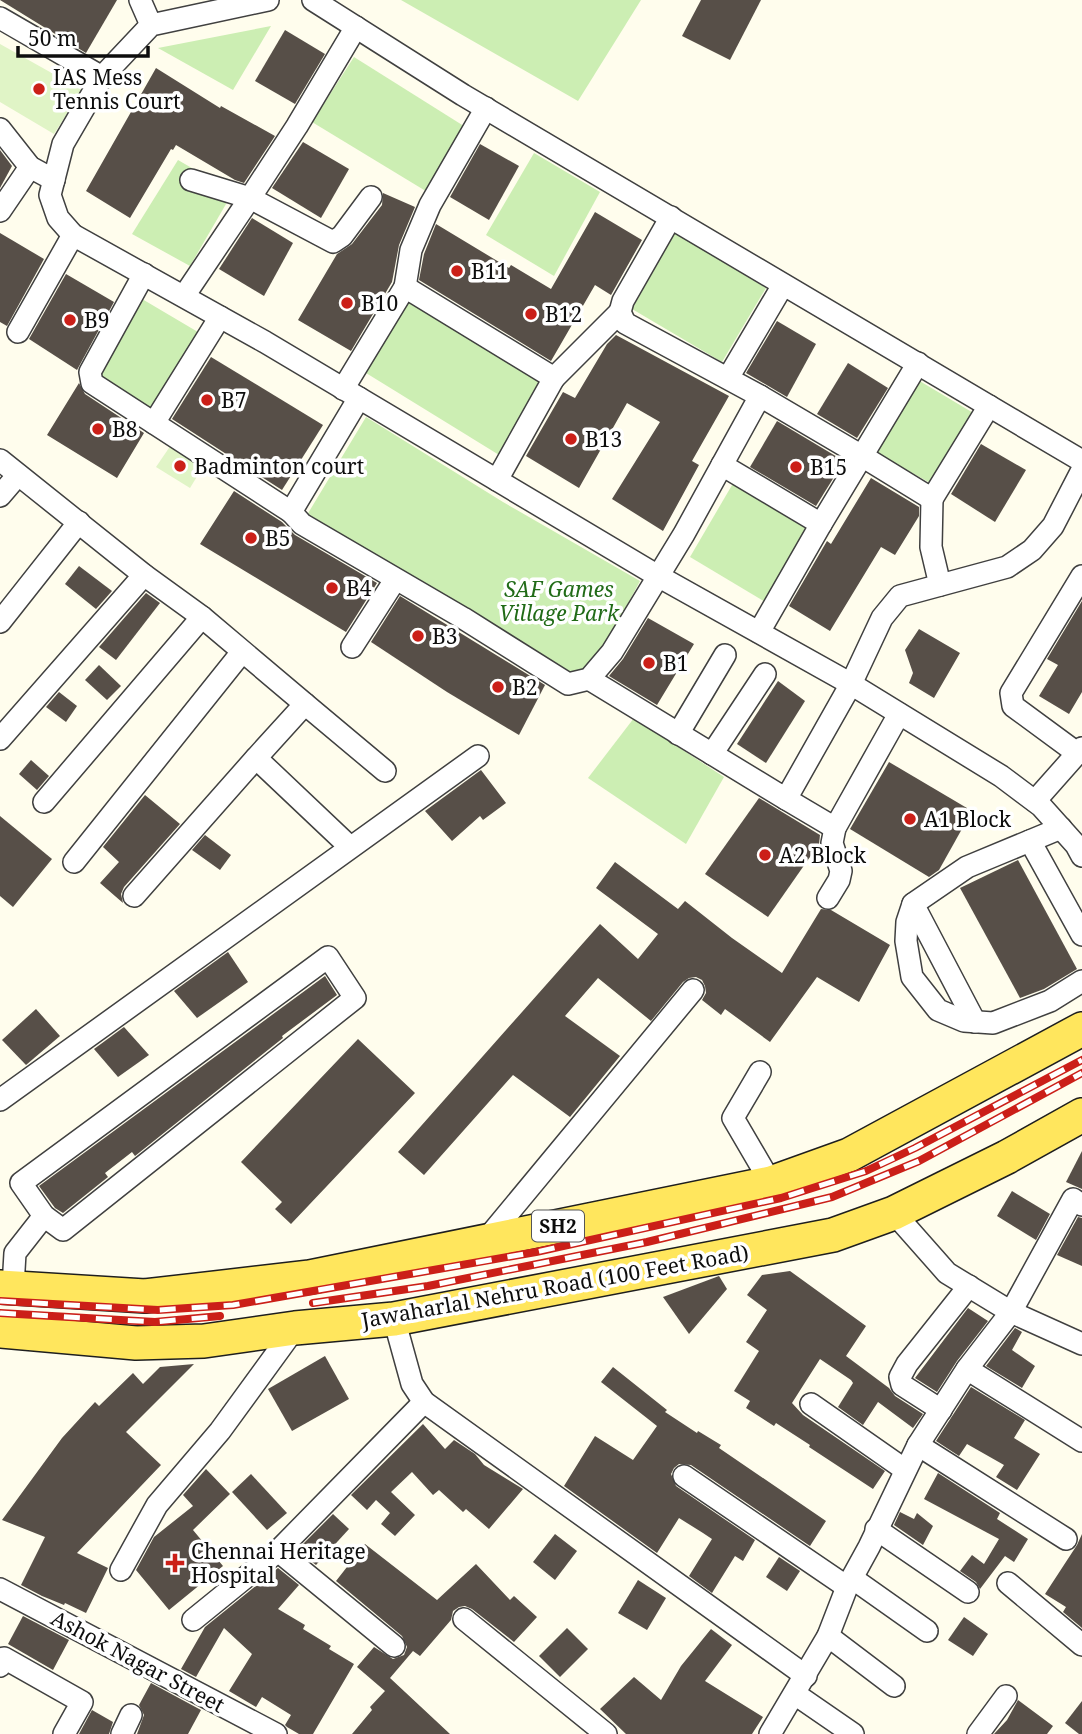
<svg xmlns="http://www.w3.org/2000/svg" width="1082" height="1734" font-family="'Noto Serif',serif">
  <rect width="100%" height="100%" fill="#fffded"/>
  <g fill="#cceeb3">
    <polygon points="401,0 641,0 578,101"/>
    <polygon points="271,26 233,90 158,48"/>
    <polygon points="354,57 467,128 429,193 312,122"/>
    <polygon points="534,153 600,192 554,276 486,235"/>
    <polygon points="178,160 233,192 190,266 132,234"/>
    <polygon points="675,233 766,288 722,362 632,309"/>
    <polygon points="137,296 203,335 155,415 90,379"/>
    <polygon points="408,298 547,378 504,458 366,373"/>
    <polygon points="918,380 975,414 934,485 874,452"/>
    <polygon points="366,417 503,502 640,581 610,637 580,683 307,515"/>
    <polygon points="735,480 812,527 767,603 690,557"/>
    <polygon points="634,718 724,777 686,844 588,778"/>
  </g>
  <g fill="#e0f4c6">
    <polygon points="0,44 82,90 54,134 0,102"/>
    <polygon points="171,445 204,465 190,488 156,467"/>
  </g>
  <g fill="#574f48">
    <polygon points="0,0 117,0 86,53"/>
    <polygon points="701,0 761,0 730,60 682,36"/>
    <polygon points="285,30 325,54 295,104 255,81"/>
    <polygon points="156,68 220,108 221,106 275,136 244,183 235,180 176,145 173,150 171,149 130,218 86,191"/>
    <polygon points="303,142 349,169 321,218 272,188"/>
    <polygon points="480,144 519,166 489,220 450,197"/>
    <polygon points="0,150 12,166 0,188"/>
    <polygon points="383,193 415,207 399,245 392,282 351,351 298,320 337,254 352,244 382,205"/>
    <polygon points="595,212 642,240 611,295 595,285 551,361 419,280 424,254 436,224 509,268 511,265 551,289"/>
    <polygon points="252,218 293,243 264,296 219,269"/>
    <polygon points="0,233 44,259 7,326 0,322"/>
    <polygon points="66,274 114,302 77,370 29,339"/>
    <polygon points="777,321 816,344 787,397 746,373"/>
    <polygon points="616,335 729,396 692,461 699,465 663,531 612,499 660,422 627,403 579,488 526,456 563,392 575,398 607,344"/>
    <polygon points="211,357 323,425 282,490 172,419"/>
    <polygon points="848,363 888,388 857,438 817,414"/>
    <polygon points="79,383 85,394 144,433 117,478 47,435"/>
    <polygon points="777,421 844,461 816,506 750,467"/>
    <polygon points="981,444 1026,470 995,522 951,494"/>
    <polygon points="871,478 919,507 919,516 895,555 881,547 830,631 789,606 827,541 831,544"/>
    <polygon points="234,491 282,522 295,535 377,583 346,632 200,544"/>
    <polygon points="79,566 112,591 96,609 65,584"/>
    <polygon points="146,593 160,603 116,660 99,647"/>
    <polygon points="400,596 545,685 519,735 447,692 371,642"/>
    <polygon points="1082,601 1082,692 1069,714 1039,696 1058,665 1047,659"/>
    <polygon points="648,618 694,644 657,705 609,676 623,659"/>
    <polygon points="919,629 960,653 934,698 909,683 913,673 905,650"/>
    <polygon points="99,665 121,686 107,700 85,680"/>
    <polygon points="778,681 805,701 766,763 737,744"/>
    <polygon points="59,692 77,706 66,722 46,707"/>
    <polygon points="31,760 49,776 37,790 19,774"/>
    <polygon points="889,762 972,811 939,870 929,877 850,829"/>
    <polygon points="481,770 506,803 483,820 480,816 452,841 425,811"/>
    <polygon points="145,795 180,824 124,887 121,894 123,903 100,883 119,862 103,847"/>
    <polygon points="759,798 820,835 819,844 768,917 705,874"/>
    <polygon points="0,816 52,859 13,907 0,896"/>
    <polygon points="205,835 231,855 220,870 192,850"/>
    <polygon points="1018,860 1077,969 1044,989 1020,998 960,888"/>
    <polygon points="615,862 678,909 685,901 732,938 782,973 821,909 831,910 890,945 859,1002 817,977 770,1042 725,1009 721,1015 702,1000 706,993 705,986 702,980 696,977 689,978 683,982 651,1021 598,978 565,1016 620,1056 570,1117 513,1075 424,1175 398,1152 600,924 638,959 658,934 596,888"/>
    <polygon points="228,952 248,982 197,1018 174,991"/>
    <polygon points="325,976 337,995 282,1036 283,1038 135,1156 132,1152 105,1173 108,1177 63,1213 55,1208 39,1186"/>
    <polygon points="36,1009 60,1036 26,1065 2,1040"/>
    <polygon points="124,1027 149,1055 118,1077 94,1049"/>
    <polygon points="358,1039 415,1093 291,1224 275,1209 282,1202 241,1162"/>
    <polygon points="1082,1151 1082,1189 1066,1182"/>
    <polygon points="1012,1191 1050,1214 1036,1240 997,1216"/>
    <polygon points="1078,1217 1082,1218 1082,1266 1057,1255"/>
    <polygon points="790,1271 866,1326 846,1356 889,1388 895,1396 923,1414 913,1428 878,1402 863,1425 838,1407 853,1383 851,1380 820,1359 792,1403 803,1415 885,1471 873,1489 809,1447 810,1445 776,1423 774,1426 746,1408 750,1401 734,1391 759,1351 746,1342 767,1310 747,1295 762,1275"/>
    <polygon points="719,1276 727,1289 689,1334 663,1297"/>
    <polygon points="968,1308 988,1321 957,1361 937,1392 915,1378"/>
    <polygon points="1015,1328 1022,1332 1012,1350 1035,1366 1022,1388 986,1366"/>
    <polygon points="325,1356 349,1399 292,1431 268,1389"/>
    <polygon points="194,1364 126,1432 161,1465 77,1553 108,1568 86,1613 65,1603 64,1605 42,1596 21,1585 45,1537 2,1520 62,1438 95,1402 99,1406 133,1373 143,1384 160,1367"/>
    <polygon points="613,1367 667,1410 665,1412 697,1433 698,1431 721,1445 719,1448 826,1521 810,1546 691,1465 679,1464 674,1468 671,1474 676,1486 755,1540 743,1561 735,1556 712,1593 689,1576 712,1539 703,1533 679,1518 657,1553 564,1486 595,1436 633,1460 657,1426 601,1382"/>
    <polygon points="971,1387 1025,1420 1014,1438 1040,1454 1017,1490 996,1477 1004,1465 967,1444 959,1456 936,1441"/>
    <polygon points="423,1424 445,1449 454,1440 475,1454 484,1465 523,1489 489,1529 466,1509 463,1512 439,1490 433,1495 412,1472 391,1492 415,1515 395,1536 381,1524 390,1513 376,1500 367,1510 351,1495"/>
    <polygon points="206,1469 230,1494 193,1530 223,1566 169,1610 136,1570 154,1537 193,1506 183,1495"/>
    <polygon points="938,1473 1000,1513 997,1519 1028,1539 1014,1562 1005,1556 980,1589 976,1582 960,1571 972,1555 984,1564 999,1539 924,1499"/>
    <polygon points="251,1474 287,1513 267,1530 232,1492"/>
    <polygon points="900,1512 914,1519 917,1513 933,1526 923,1545 894,1525"/>
    <polygon points="333,1514 349,1529 316,1565 297,1550"/>
    <polygon points="555,1534 577,1551 555,1580 533,1562"/>
    <polygon points="1082,1534 1082,1628 1063,1612 1066,1607 1045,1594 1077,1545"/>
    <polygon points="365,1544 437,1600 476,1564 510,1600 514,1596 537,1617 514,1642 472,1609 465,1606 459,1607 453,1611 451,1620 420,1656 413,1651 390,1678 450,1734 352,1734 372,1710 370,1707 385,1691 357,1667 374,1647 393,1659 404,1655 407,1647 402,1636 336,1581"/>
    <polygon points="779,1557 800,1571 787,1591 766,1577"/>
    <polygon points="278,1568 299,1585 278,1609 305,1625 303,1629 331,1646 329,1649 354,1664 313,1734 299,1734 287,1727 285,1725 291,1715 262,1697 256,1707 229,1691 252,1654 224,1628 196,1677 181,1669 205,1627"/>
    <polygon points="638,1580 666,1598 647,1630 618,1613"/>
    <polygon points="23,1616 69,1640 53,1670 8,1644"/>
    <polygon points="964,1617 988,1634 973,1656 948,1640"/>
    <polygon points="567,1628 588,1649 560,1677 539,1656"/>
    <polygon points="711,1629 732,1645 705,1681 763,1717 752,1734 626,1734 600,1709 634,1677 661,1700 681,1666"/>
    <polygon points="151,1683 201,1710 188,1734 137,1734 144,1715 139,1705"/>
    <polygon points="1018,1700 1053,1726 1047,1734 994,1734 1007,1720"/>
    <polygon points="1082,1701 1082,1734 1079,1734 1065,1723"/>
    <polygon points="92,1710 113,1722 109,1734 79,1734"/>
  </g>
  <g fill="none" stroke-linecap="round" stroke-linejoin="round">
    <defs>
      <g id="minor">
        <polyline points="140,0 151,25"/>
        <polyline points="313,0 463,95 1082,461"/>
        <polyline points="0,18 102,77 63,144 50,195 58,218 73,235 265,342 658,576 851,684 1001,776 1041,806 1076,845 1082,856"/>
        <polyline points="102,77 151,25 268,0"/>
        <polyline points="0,129 30,167 54,180"/>
        <polyline points="191,180 250,198 297,126 356,27"/>
        <polyline points="0,211 30,167"/>
        <polyline points="144,274 90,372 92,383 291,512"/>
        <polyline points="405,287 411,250 430,205 486,108"/>
        <polyline points="184,296 250,198 333,242 342,236 371,197"/>
        <polyline points="18,332 73,235"/>
        <polyline points="918,363 862,456 932,499 989,406"/>
        <polyline points="554,378 620,312"/>
        <polyline points="728,378 783,285"/>
        <polyline points="343,389 405,287 554,378 497,480"/>
        <polyline points="760,396 862,456 821,524"/>
        <polyline points="359,398 291,512 302,524 463,618 568,684 589,679 612,652 684,534 760,396 625,323 620,312 623,301 671,217"/>
        <polyline points="154,423 220,317"/>
        <polyline points="0,460 144,575 202,617 305,704 256,758 350,847"/>
        <polyline points="722,465 821,524 759,632"/>
        <polyline points="0,496 18,475"/>
        <polyline points="932,499 931,547 940,585"/>
        <polyline points="0,622 79,522"/>
        <polyline points="352,647 395,580"/>
        <polyline points="589,679 786,799 851,684 882,618 900,596 1007,567 1032,550 1053,526 1082,470"/>
        <polyline points="305,704 385,771"/>
        <polyline points="678,734 725,655"/>
        <polyline points="0,739 144,575"/>
        <polyline points="1077,753 1013,706 1011,693 1082,576"/>
        <polyline points="712,754 765,674"/>
        <polyline points="786,799 835,828"/>
        <polyline points="1035,801 1082,748"/>
        <polyline points="44,802 202,617"/>
        <polyline points="1061,828 967,867 913,904 907,922 906,941 912,977 938,1010 964,1021 993,1023 1050,1001 1082,981"/>
        <polyline points="1030,841 1082,935"/>
        <polyline points="74,862 242,652"/>
        <polyline points="134,896 256,758"/>
        <polyline points="828,898 839,880 841,871 832,843 835,828 899,714"/>
        <polyline points="913,904 975,1022"/>
        <polygon points="328,957 355,998 63,1230 44,1216 21,1183"/>
        <polyline points="760,1072 733,1118 771,1183"/>
        <polyline points="0,1100 478,756"/>
        <polyline points="894,1213 947,1273 1011,1312 1082,1344"/>
        <polyline points="486,1240 693,990"/>
        <polyline points="13,1287 15,1253 44,1216"/>
        <polyline points="394,1319 412,1384 424,1402 806,1676"/>
        <polyline points="967,1369 1082,1441"/>
        <polyline points="811,1404 904,1469"/>
        <polyline points="941,1410 902,1385 900,1377 907,1364 969,1286"/>
        <polyline points="918,1445 1066,1539"/>
        <polyline points="684,1476 847,1587"/>
        <polyline points="876,1529 968,1592"/>
        <polyline points="278,1551 394,1646"/>
        <polyline points="121,1570 157,1505 220,1431 295,1328"/>
        <polyline points="852,1578 927,1631"/>
        <polyline points="1008,1583 1082,1645"/>
        <polyline points="0,1589 276,1734"/>
        <polyline points="464,1619 606,1734"/>
        <polyline points="193,1620 278,1551 424,1402"/>
        <polyline points="828,1636 894,1686"/>
        <polyline points="0,1666 4,1658 82,1702 64,1734"/>
        <polyline points="795,1694 853,1734"/>
        <polyline points="122,1734 131,1715"/>
        <polyline points="770,1734 828,1636 847,1587 869,1547 918,1445 967,1369 1011,1312 1073,1199 1082,1205"/>
        <polyline points="978,1734 1006,1696"/>
      </g>
      <g id="primary">
        <polyline points="0,1287 145,1296 310,1277 771,1183 849,1155 1082,1029"/>
        <polyline points="0,1331 136,1343 204,1341 295,1328 394,1319 833,1235 894,1213 1007,1157 1082,1115"/>
      </g>
    </defs>
    <use href="#minor" stroke="#404040" stroke-width="24"/>
    <use href="#primary" stroke="#1e1e1e" stroke-width="36"/>
    <use href="#minor" stroke="#fff" stroke-width="21"/>
    <use href="#primary" stroke="#ffe65d" stroke-width="33"/>
    <defs>
      <g id="rail">
        <polyline points="0,1301 158,1310 233,1305 536,1252 781,1198 866,1171 915,1148 1082,1060"/>
        <polyline points="313,1303 428,1286 647,1242 832,1197 919,1161 1082,1073"/>
        <polyline points="0,1313 155,1322 220,1316"/>
      </g>
    </defs>
    <use href="#rail" stroke="#cb1f18" stroke-width="8"/>
    <use href="#rail" stroke="#fff" stroke-width="5" stroke-dasharray="16" stroke-linecap="butt"/>
  </g>
  <g fill="#cb1f18" stroke="#fff" stroke-width="2.5">
    <circle cx="39" cy="89" r="7"/>
    <circle cx="457" cy="271" r="7"/>
    <circle cx="347" cy="303" r="7"/>
    <circle cx="531" cy="314" r="7"/>
    <circle cx="70" cy="320" r="7"/>
    <circle cx="207" cy="400" r="7"/>
    <circle cx="98" cy="429" r="7"/>
    <circle cx="571" cy="439" r="7"/>
    <circle cx="180" cy="466" r="7"/>
    <circle cx="796" cy="467" r="7"/>
    <circle cx="251" cy="538" r="7"/>
    <circle cx="332" cy="588" r="7"/>
    <circle cx="418" cy="636" r="7"/>
    <circle cx="649" cy="663" r="7"/>
    <circle cx="498" cy="687" r="7"/>
    <circle cx="910" cy="819" r="7"/>
    <circle cx="765" cy="855" r="7"/>
    <path d="M171.5 1552.5h7v7h7v7h-7v7h-7v-7h-7v-7h7z"/>
  </g>
  <g text-anchor="middle" dominant-baseline="central" stroke-width="7" stroke-linejoin="round" paint-order="stroke">
    <rect fill="#fff" stroke="#565656" stroke-width="2" x="532" y="1210.5" width="52" height="31" rx="5"/>
    <g font-size="19" font-weight="bold" fill="#0d0d0d">
      <text x="558" y="1226">SH2</text>
    </g>
    <g font-size="21" fill="#0d0d0d" stroke="#fff" text-anchor="start">
      <text x="53" y="77">IAS Mess<tspan x="53" dy="24">Tennis Court</tspan></text>
      <text x="471" y="271">B11</text>
      <text x="361" y="303">B10</text>
      <text x="545" y="314">B12</text>
      <text x="84" y="320">B9</text>
      <text x="221" y="400">B7</text>
      <text x="112" y="429">B8</text>
      <text x="585" y="439">B13</text>
      <text x="194" y="466">Badminton court</text>
      <text x="810" y="467">B15</text>
      <text x="265" y="538">B5</text>
      <text x="346" y="588">B4</text>
      <text x="432" y="636">B3</text>
      <text x="663" y="663">B1</text>
      <text x="512" y="687">B2</text>
      <text x="924" y="819">A1 Block</text>
      <text x="779" y="855">A2 Block</text>
      <text x="191" y="1551">Chennai Heritage<tspan x="191" dy="24">Hospital</tspan></text>
    </g>
    <g font-size="21" font-style="italic" fill="#216b17" stroke="#fff">
      <text x="559" y="589">SAF Games<tspan x="559" dy="24">Village Park</tspan></text>
    </g>
    <g font-size="21" fill="#0d0d0d" stroke="#fff">
      <text transform="translate(555 1286) rotate(-10)">Jawaharlal Nehru Road (100 Feet Road)</text>
      <text transform="translate(138 1661) rotate(28)">Ashok Nagar Street</text>
    </g>
  </g>
  <path d="M18 46v10h130v-10" fill="none" stroke="#0d0d0d" stroke-width="3.5"/>
  <text x="28" y="46" font-size="21" fill="#0d0d0d" stroke="#ffffff" stroke-width="5" paint-order="stroke">50 m</text>
</svg>
